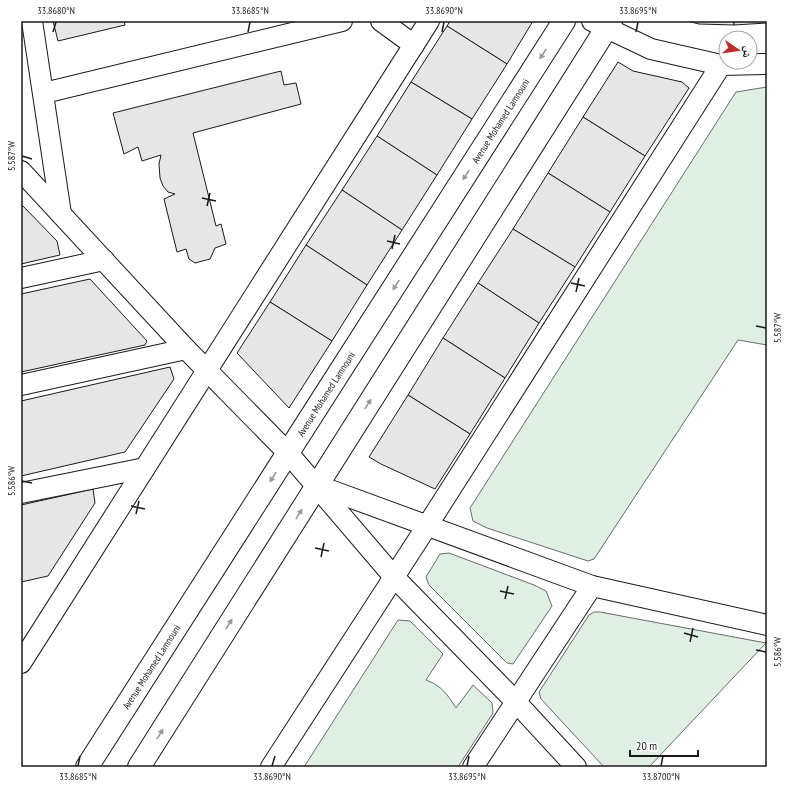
<svg xmlns="http://www.w3.org/2000/svg" width="788" height="788" font-family="'PT Sans Narrow','Noto Naskh Arabic',sans-serif">
  <rect width="100%" height="100%" fill="#fff"/>
  <g fill="#e0efe3" stroke="#6a6a6a">
    <polygon points="767,87 767,345 738,340 594,559 588,561 487,528 473,521 470,508 736,92"/>
    <polygon points="449,553 534,585 546,591 552,606 513,664 507,663 429,585 426,577 440,554"/>
    <polygon points="594,612 600,612 766,643 649,767 604,767 541,699 539,692 589,615"/>
    <path d="M398,620L410,621L443,654L426,680C442,686 447,694 456,708L473,685L492,703L493,713L458,767H304Z"/>
  </g>
  <g fill="#e6e6e6" stroke="#1a1a1a">
    <polygon points="53,21 124,21 125,25 58,41"/>
    <polygon points="450,21 533,21 507,64 447,26"/>
    <polygon points="687,21 734,21 734,25 699,24"/>
    <polygon points="734,21 767,21 767,23 734,25"/>
    <polygon points="447,26 507,64 472,119 411,82"/>
    <polygon points="618,62 633,71 682,82 689,88 645,156 583,117"/>
    <polygon points="281,71 284,85 296,83 301,104 193,133 216,226 221,224 226,244 215,248 210,259 195,263 189,259 186,249 177,252 164,199 175,194 168,192 163,186 160,178 159,164 161,155 142,161 138,147 124,154 113,113"/>
    <polygon points="411,82 472,119 437,175 377,136"/>
    <polygon points="583,117 645,156 610,212 548,173"/>
    <polygon points="377,136 437,175 402,230 342,190"/>
    <polygon points="548,173 610,212 575,267 513,229"/>
    <polygon points="342,190 402,230 367,285 306,245"/>
    <polygon points="21,204 57,241 60,255 21,264"/>
    <polygon points="513,229 575,267 539,323 478,283"/>
    <polygon points="306,245 367,285 332,341 270,302"/>
    <polygon points="90,279 147,341 145,345 21,372 21,294"/>
    <polygon points="478,283 539,323 505,378 443,338"/>
    <polygon points="270,302 332,341 289,408 237,353"/>
    <polygon points="443,338 505,378 470,434 408,395"/>
    <polygon points="170,367 174,379 125,452 21,476 21,401"/>
    <polygon points="408,395 470,434 435,489 381,464 369,457"/>
    <polygon points="93,489 95,503 48,576 21,582 21,505"/>
  </g>
  <g fill="none" stroke-linecap="round" stroke-linejoin="round">
    <defs>
      <g id="minor">
        <polyline points="32,21 61,214"/>
        <polyline points="381,21 414,45"/>
        <polyline points="592,21 651,49 721,65 767,64"/>
        <polyline points="44,93 342,21"/>
        <polyline points="21,171 186,349 288,453 394,577 516,702 576,767"/>
        <polyline points="21,278 104,260"/>
        <polyline points="21,385 186,349"/>
        <polyline points="319,486 592,586 767,625"/>
        <polyline points="21,493 145,468"/>
        <polyline points="21,663 429,21"/>
        <polyline points="271,767 427,526 721,65"/>
        <polyline points="473,767 592,586"/>
      </g>
      <g id="tertiary">
        <path id="s1" d="M87,767L564,21"/>
        <polyline points="139,767 611,21"/>
      </g>
    </defs>
    <use href="#minor" stroke="#1a1a1a" stroke-width="22"/>
    <use href="#tertiary" stroke="#1a1a1a" stroke-width="24"/>
    <use href="#minor" stroke="#fff" stroke-width="20"/>
    <use href="#tertiary" stroke="#fff" stroke-width="22"/>
  </g>
  <defs><path id="oneway-solid" d="M-6-.8H1V-3.2L6.5 0L1 3.2V.8H-6Z"/></defs>
  <g fill="#989898">
    <use href="#oneway-solid" transform="translate(543 54) rotate(123)"/>
    <use href="#oneway-solid" transform="translate(466 175) rotate(123)"/>
    <use href="#oneway-solid" transform="translate(396 285) rotate(123)"/>
    <use href="#oneway-solid" transform="translate(368 404) rotate(-58)"/>
    <use href="#oneway-solid" transform="translate(273 477) rotate(123)"/>
    <use href="#oneway-solid" transform="translate(299 514) rotate(-58)"/>
    <use href="#oneway-solid" transform="translate(229 624) rotate(-58)"/>
    <use href="#oneway-solid" transform="translate(160 734) rotate(-58)"/>
  </g>
  <path fill="none" stroke="#1a1a1a" stroke-width="1.5" d="M53,32L56,22M248,32L250,22M442,32L444,22M636,32L638,22M22,156L32,159M202,198L216,201M207,206L210,193M387,241L400,244M392,249L395,235M571,283L585,286M576,292L579,278M756,326L766,328M22,481L32,483M131,506L145,509M136,514L139,501M315,548L329,551M321,557L324,543M500,591L514,594M505,599L508,586M684,633L698,637M690,642L693,628M756,650L766,652M78,766L80,756M272,766L275,756M467,766L469,756M661,766L663,756"/>
  <g text-anchor="middle" dominant-baseline="central" stroke-width="3" stroke-linejoin="round" paint-order="stroke">
    <g font-size="10" fill="#1a1a1a" stroke="#fff">
      <text stroke="none"><textPath href="#s1" startOffset="767">Avenue Mohamed Lamnouni</textPath></text>
      <text stroke="none"><textPath href="#s1" startOffset="443">Avenue Mohamed Lamnouni</textPath></text>
      <text stroke="none"><textPath href="#s1" startOffset="119">Avenue Mohamed Lamnouni</textPath></text>
    </g>
  </g>
  <rect width="788" height="788" fill="none" stroke="#ffffff" stroke-width="44"/>
  <g transform="translate(738 50) rotate(103)"><circle r="19" fill="#ffffff" stroke="#a3a3a3"/>
  <path d="M0-3L7 15L0 10L-7 15Z" fill="#c62828"/>
  <text y="-6" font-size="11" font-weight="bold" text-anchor="middle" fill="#1a1a1a">ش</text>
  </g>
  <path d="M630 750v6h68v-6" fill="none" stroke="#1a1a1a" stroke-width="2"/>
  <text x="636" y="750" font-size="12" fill="#1a1a1a" stroke="#ffffff" stroke-width="3" paint-order="stroke">20 m</text>
  <rect x="22" y="22" width="744" height="744" fill="none" stroke="#1a1a1a" stroke-width="1.5"/>
  <g font-size="10" text-anchor="middle" fill="#1a1a1a">
    <text x="56" y="14">33.8680°N</text>
    <text x="250" y="14">33.8685°N</text>
    <text x="444" y="14">33.8690°N</text>
    <text x="638" y="14">33.8695°N</text>
    <text transform="translate(11 156) rotate(-90)" y="4">5.587°W</text>
    <text transform="translate(777 328) rotate(-90)" y="4">5.587°W</text>
    <text transform="translate(11 481) rotate(-90)" y="4">5.586°W</text>
    <text transform="translate(777 652) rotate(-90)" y="4">5.586°W</text>
    <text x="78" y="780">33.8685°N</text>
    <text x="272" y="780">33.8690°N</text>
    <text x="467" y="780">33.8695°N</text>
    <text x="661" y="780">33.8700°N</text>
  </g>
</svg>
